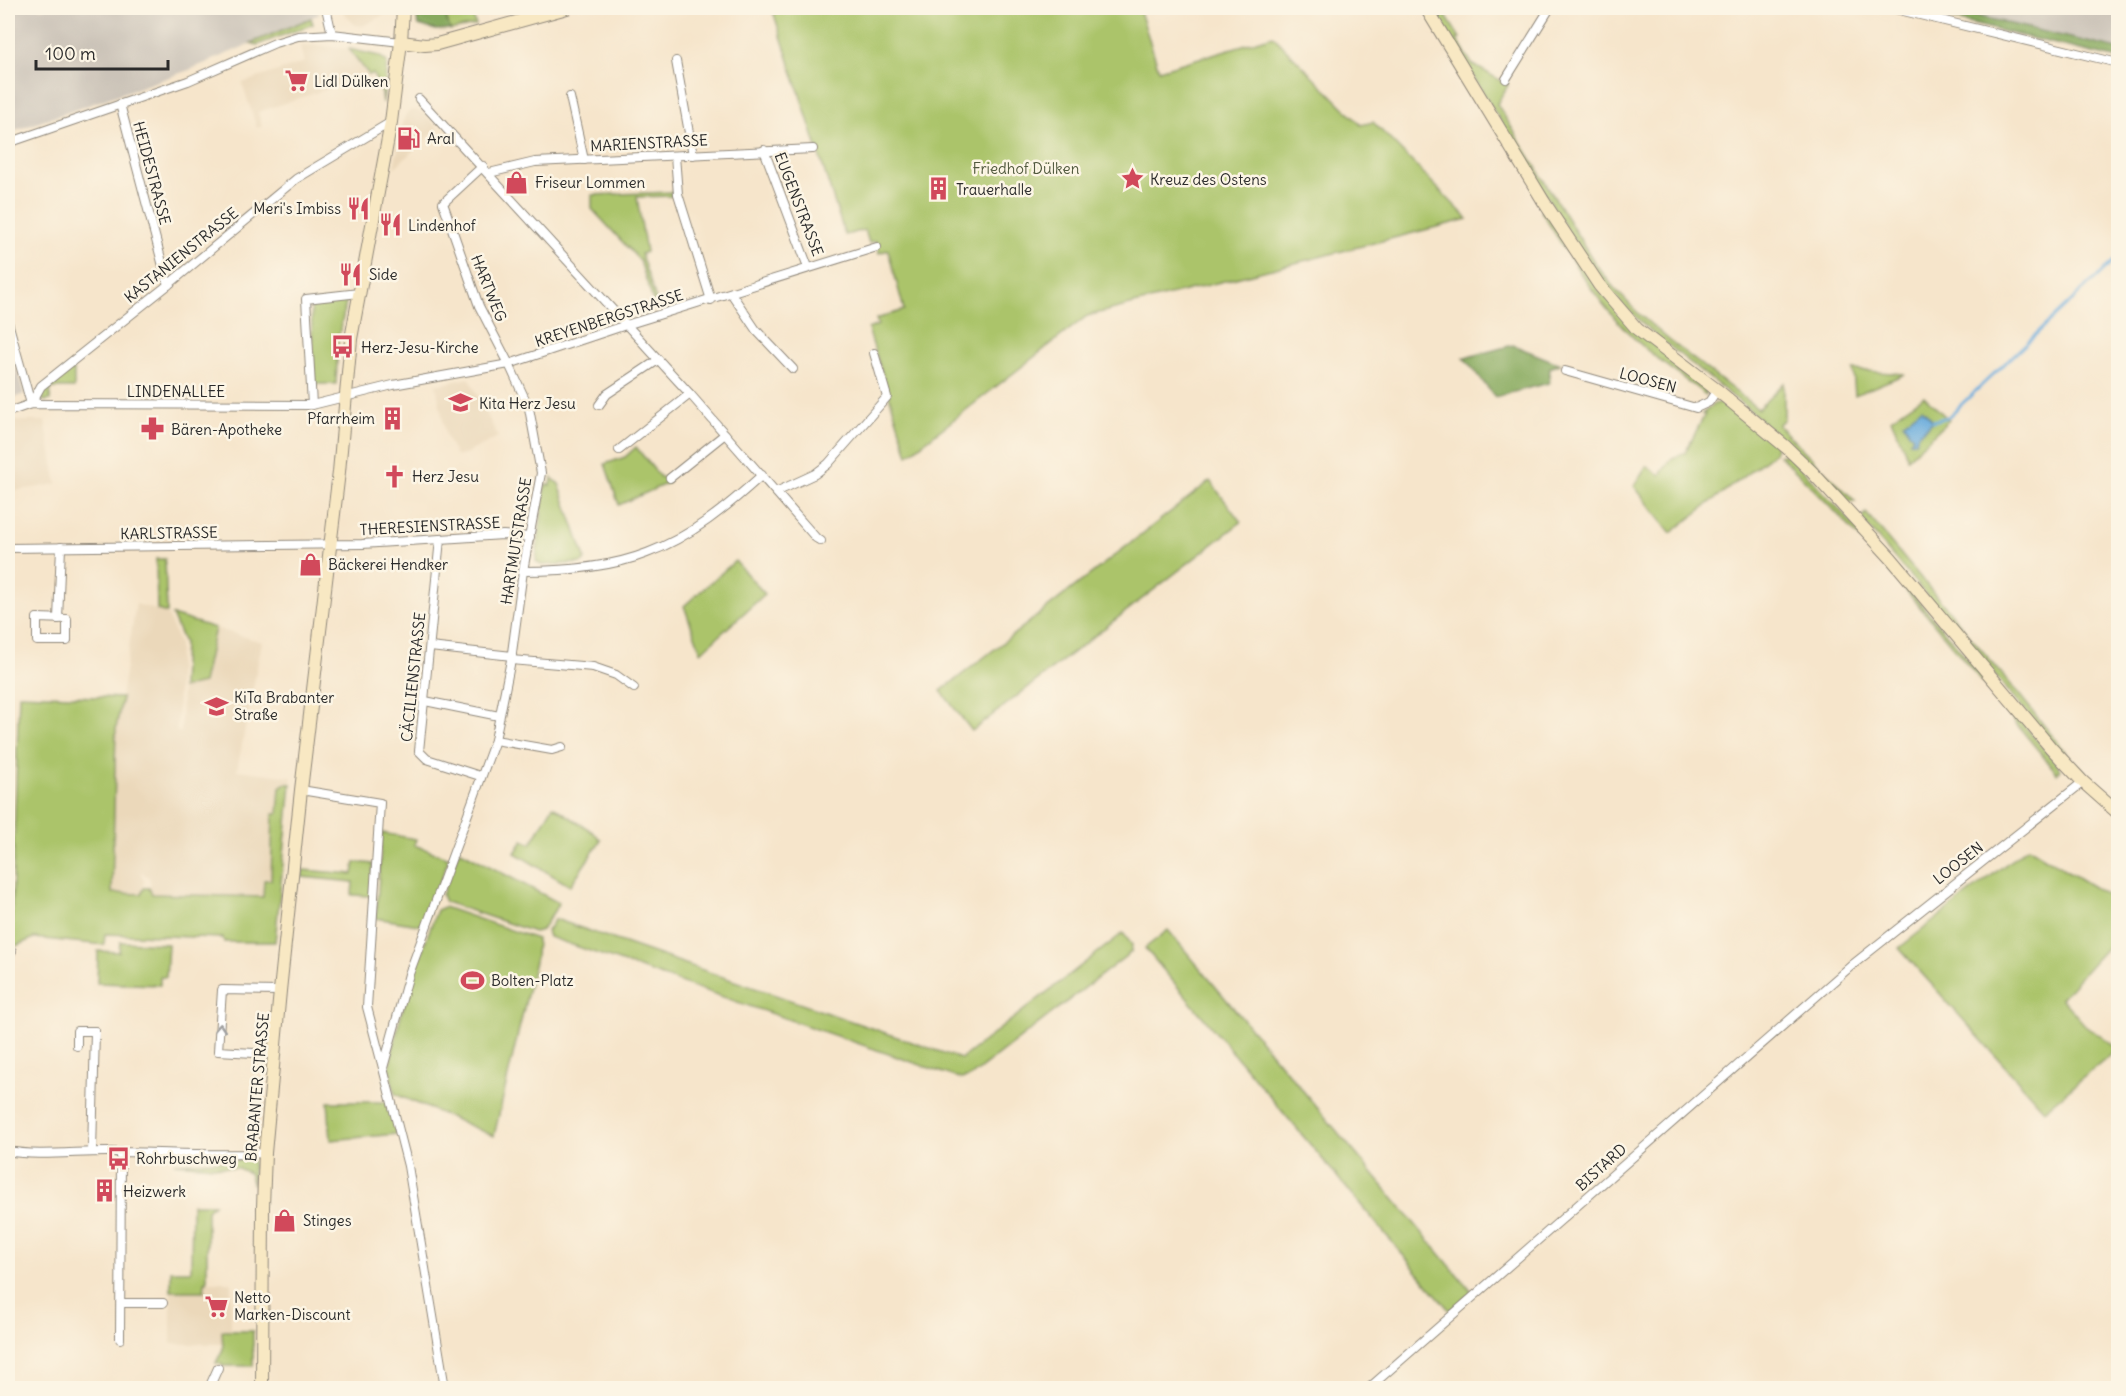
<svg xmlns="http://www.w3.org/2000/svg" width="2126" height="1396" font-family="Delius,sans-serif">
  <rect width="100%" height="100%" fill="#fcf5e5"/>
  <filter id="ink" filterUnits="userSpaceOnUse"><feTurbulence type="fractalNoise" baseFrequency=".0167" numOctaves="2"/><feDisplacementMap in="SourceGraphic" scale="12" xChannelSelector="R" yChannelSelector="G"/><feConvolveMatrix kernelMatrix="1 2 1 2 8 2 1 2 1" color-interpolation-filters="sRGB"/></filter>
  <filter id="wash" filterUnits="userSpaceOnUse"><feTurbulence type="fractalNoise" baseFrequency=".008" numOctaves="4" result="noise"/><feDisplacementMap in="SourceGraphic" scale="24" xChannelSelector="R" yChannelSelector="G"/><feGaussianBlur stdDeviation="1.35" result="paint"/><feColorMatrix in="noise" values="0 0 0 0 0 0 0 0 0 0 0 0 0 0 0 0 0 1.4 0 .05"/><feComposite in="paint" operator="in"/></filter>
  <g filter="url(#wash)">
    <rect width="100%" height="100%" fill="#f6e5cb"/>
    <g fill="#ebd8ba">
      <polygon points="340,8 388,8 389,12 363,26 355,25"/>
      <polygon points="317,45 349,49 369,75 258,112 262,126 257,128 242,83 305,62 300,46"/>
      <polygon points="412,110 419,111 425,114 438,128 394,168 403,121 406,114"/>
      <polygon points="469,378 498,437 461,456 456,456 446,436 436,385"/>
      <polygon points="13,421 45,421 57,484 8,492 8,423"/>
      <polygon points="136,604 167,613 179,644 177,732 181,732 182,688 203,683 215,628 262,642 237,770 292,777 291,784 284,784 278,814 273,814 271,880 263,897 152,894 149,888 151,883 149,877 140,871 144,881 141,894 111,893 116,728"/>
      <polygon points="205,1282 231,1282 231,1331 223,1331 223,1344 171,1344 171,1291 204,1291"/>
    </g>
    <g fill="#cbc3b8">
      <polygon points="8,8 314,8 320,14 189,70 8,133"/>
      <polygon points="1942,8 2118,8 2118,49"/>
      <polygon points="8,341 24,394 8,400"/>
    </g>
    <g fill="#abc46a" stroke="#6b784a" stroke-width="1.5">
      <polygon points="443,8 470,8 476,25 450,30"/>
      <polygon points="772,8 1139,8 1159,70 1273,36 1361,125 1373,122 1468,219 1087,316 908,455 868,329 878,325 876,319 904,310 888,250 879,253 876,241 869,243 865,230 845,235"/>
      <polygon points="1431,8 1441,8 1460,38 1457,40 1472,64 1508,85 1497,104 1594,262 1614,288 1639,314 1669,340 1758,409 1784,383 1784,419 1778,425 1855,501 1847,502 1751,411 1653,333 1623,305 1602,280 1578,247"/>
      <polygon points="311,18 313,24 257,45 251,43"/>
      <polygon points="349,49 379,56 387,62 383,103 382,94 373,74 369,75"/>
      <polygon points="673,192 674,196 637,197 646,252 641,254 659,309 656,310 640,261 592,209 592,195"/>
      <path d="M1545,210L1602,294L1706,386V395C1678,374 1648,354 1624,328C1591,294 1566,251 1541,211Z"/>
      <polygon points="347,299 338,339 336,384 314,384 311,303"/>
      <polygon points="67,369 74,371 74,388 51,388 50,400 45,401 39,398 44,388"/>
      <polygon points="1853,370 1905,374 1855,395"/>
      <polygon points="1924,396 1949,420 1908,458 1891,419"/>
      <polygon points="1725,401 1776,443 1775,452 1671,533 1634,486 1647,466 1660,475 1672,458 1685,453 1705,414 1702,414 1714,404"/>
      <polygon points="636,447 660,477 665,478 668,483 619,505 605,464 625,457"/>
      <path d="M1788,454L1862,534L2061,769L2057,773C1967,665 1881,552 1779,455Z"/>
      <polygon points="552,478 559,484 585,558 584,561 581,563 541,565 536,561 545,485 551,485"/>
      <polygon points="1210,481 1241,522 972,731 941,691"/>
      <polygon points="1866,513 2018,693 2070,758 2118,802 2118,807 2069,762 1862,520"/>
      <polygon points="156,559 165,559 167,613 157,610"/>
      <polygon points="735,561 765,594 701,652 684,606"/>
      <polygon points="172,615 215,628 203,683 182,688 184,643"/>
      <polygon points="19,694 122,698 116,728 112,893 141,894 144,888 149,888 152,894 263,897 264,880 271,880 273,814 278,814 280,787 284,784 291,784 275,942 224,942 223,938 105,934 104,945 34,938 16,946 13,944 11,936"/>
      <polygon points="553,806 593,832 601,840 570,886 515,853 523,840 531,844"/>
      <polygon points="382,833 416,839 414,845 449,858 424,926 376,918"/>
      <polygon points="2028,847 2118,902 2118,935 2061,998 2085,1025 2118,1049 2044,1110 1899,948"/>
      <polygon points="459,850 559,903 542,930 534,932 445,902 442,895"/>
      <polygon points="355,862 373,864 371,896 352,895 353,882 302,877 303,870 353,874"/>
      <polygon points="444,907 537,939 536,957 494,1136 395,1094 389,1068 399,1022 413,975 437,910"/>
      <polygon points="555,919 961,1059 1123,933 1132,945 1131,952 970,1077 961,1079 549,937 547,931"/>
      <polygon points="1168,930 1472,1292 1450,1311 1145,948"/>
      <polygon points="120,942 168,944 166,977 160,977 160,985 97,983 98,951 119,952"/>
      <polygon points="328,1102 388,1102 397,1134 331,1140"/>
      <polygon points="241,1160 253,1160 253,1185 249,1173 238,1168 174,1163"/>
      <polygon points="192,1204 214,1204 207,1210 207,1282 205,1282 204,1291 171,1291 171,1271 191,1271"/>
      <polygon points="222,1331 253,1331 253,1366 222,1366 222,1364 216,1363 223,1349"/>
    </g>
    <g fill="#88aa5e" stroke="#5a6a44" stroke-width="1.5">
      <polygon points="415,8 443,8 450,29 436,30 418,25"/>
      <polygon points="1906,8 1942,8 2118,49 2118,59"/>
      <polygon points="1513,345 1560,364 1550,368 1549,383 1495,397 1464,358"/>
    </g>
    <polygon fill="#67abdd" stroke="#496b84" stroke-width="1.5" points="1922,408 1933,421 1918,434 1916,442 1910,441 1913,437 1903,423"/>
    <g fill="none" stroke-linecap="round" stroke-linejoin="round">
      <polyline stroke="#67abdd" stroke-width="3" points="1933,421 1948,417 2118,257"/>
    </g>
  </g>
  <g filter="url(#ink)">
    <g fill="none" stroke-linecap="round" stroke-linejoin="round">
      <defs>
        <g id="street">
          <polyline points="326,8 332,34"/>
          <polyline points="1891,8 2118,63"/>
          <polyline points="676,61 693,155"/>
          <polyline points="1506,79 1550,8"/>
          <polyline points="570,97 584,160"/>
          <polyline points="419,99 690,394 816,538 821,541"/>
          <polyline points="120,104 168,285"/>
          <polyline points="8,143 188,81 275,43 298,36 332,34 401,42"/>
          <polyline points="764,150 808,267"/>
          <polyline points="675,156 678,194 711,300"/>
          <polyline points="489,173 535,162 813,149"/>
          <polyline points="731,293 756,330 793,369"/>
          <polyline points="8,322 31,404"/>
          <polyline points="1565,371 1696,408 1709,402 1717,390"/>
          <polyline points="31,404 41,386 168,285 296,179 391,122"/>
          <polyline points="312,405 306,299 359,293"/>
          <polyline points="599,405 607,394 658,360"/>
          <polyline points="8,412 31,404 312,405 393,385 509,364 626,325 877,247"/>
          <polyline points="619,450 690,394"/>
          <polyline points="670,478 725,434"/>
          <polyline points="776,492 815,474 828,464 887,397 874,353"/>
          <polyline points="440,539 419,751 427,759 480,776"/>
          <polyline points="8,548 362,544 503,535 530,537"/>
          <path d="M523,571C564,571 609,568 647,553C691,537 728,506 762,475"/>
          <polygon points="37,618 67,619 67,641 37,641"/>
          <polyline points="58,619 61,547"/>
          <polyline points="430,647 512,656"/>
          <polyline points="511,660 593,667 616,675 634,688"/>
          <polyline points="425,701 499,716"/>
          <polyline points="495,740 552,750 562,747"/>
          <polyline points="301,790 380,803 367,1007 383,1068"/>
          <polyline points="8,953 12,951"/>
          <polyline points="77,1046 77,1031 95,1031 92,1152"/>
          <polyline points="274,1054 218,1051 222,990 280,991"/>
          <path d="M8,1151C38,1157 81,1151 113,1152C164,1152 214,1157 265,1153"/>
          <polyline points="121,1303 163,1303"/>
          <polyline points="120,1339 121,1152"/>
          <polyline points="209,1388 218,1368"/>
          <polyline points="445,1388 408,1166 383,1068 409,974 495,740 511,660 523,571 541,473 529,408 509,364 479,306 443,203 483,166"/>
          <polyline points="1369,1388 1851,966 2083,782"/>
        </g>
        <g id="secondary">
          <polyline points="1426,8 1544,202 1599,285 1637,329 1717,390 1786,447 1812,472 1891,558 2051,748 2083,782 2118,813"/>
          <polyline points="401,42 425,45 437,44 567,8"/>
          <polyline points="262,1388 263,1207 265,1153 280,991 301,790 339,472 351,339 391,122 401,42 403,8"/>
        </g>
      </defs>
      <use href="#street" stroke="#90887b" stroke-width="10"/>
      <use href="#secondary" stroke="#90887b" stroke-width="14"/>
      <use href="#street" stroke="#fff" stroke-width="8"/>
      <use href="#secondary" stroke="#f8e8c3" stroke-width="12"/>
    </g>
    <defs><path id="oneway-chevron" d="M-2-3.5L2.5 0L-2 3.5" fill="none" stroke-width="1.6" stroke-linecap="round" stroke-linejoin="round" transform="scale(1.5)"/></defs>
    <use stroke="#a0a0a0" href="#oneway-chevron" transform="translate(220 1028) rotate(-86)"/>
  </g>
  <defs>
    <symbol id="supermarket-bare" viewBox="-9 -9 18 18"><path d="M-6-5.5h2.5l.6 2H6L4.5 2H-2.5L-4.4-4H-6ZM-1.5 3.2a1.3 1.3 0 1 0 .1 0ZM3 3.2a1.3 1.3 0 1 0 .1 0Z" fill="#d1495b" stroke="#fcf5e5" stroke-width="2.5" paint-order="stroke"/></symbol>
    <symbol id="fuel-bare" viewBox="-9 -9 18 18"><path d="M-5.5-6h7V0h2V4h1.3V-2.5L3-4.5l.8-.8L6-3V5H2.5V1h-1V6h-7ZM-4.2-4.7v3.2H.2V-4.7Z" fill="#d1495b" stroke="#fcf5e5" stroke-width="2.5" paint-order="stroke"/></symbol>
    <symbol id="sight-bare" viewBox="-9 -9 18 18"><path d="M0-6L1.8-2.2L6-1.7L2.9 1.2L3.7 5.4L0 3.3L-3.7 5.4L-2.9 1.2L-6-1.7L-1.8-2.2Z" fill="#d1495b" stroke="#fcf5e5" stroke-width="2.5" paint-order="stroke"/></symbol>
    <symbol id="shop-bare" viewBox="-9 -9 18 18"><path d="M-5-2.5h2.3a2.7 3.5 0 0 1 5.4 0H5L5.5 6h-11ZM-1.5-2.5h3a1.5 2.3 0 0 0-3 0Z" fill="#d1495b" stroke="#fcf5e5" stroke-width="2.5" paint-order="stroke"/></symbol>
    <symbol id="building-bare" viewBox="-9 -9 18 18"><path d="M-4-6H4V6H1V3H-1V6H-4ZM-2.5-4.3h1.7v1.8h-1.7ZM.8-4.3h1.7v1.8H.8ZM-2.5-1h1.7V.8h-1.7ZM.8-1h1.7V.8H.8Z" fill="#d1495b" stroke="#fcf5e5" stroke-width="2.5" paint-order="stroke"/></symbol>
    <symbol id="restaurant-bare" viewBox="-9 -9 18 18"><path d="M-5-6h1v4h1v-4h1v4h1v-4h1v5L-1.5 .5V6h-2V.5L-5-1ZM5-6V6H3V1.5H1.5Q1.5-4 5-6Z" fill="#d1495b" stroke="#fcf5e5" stroke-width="2.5" paint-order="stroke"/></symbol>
    <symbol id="bus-bare" viewBox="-9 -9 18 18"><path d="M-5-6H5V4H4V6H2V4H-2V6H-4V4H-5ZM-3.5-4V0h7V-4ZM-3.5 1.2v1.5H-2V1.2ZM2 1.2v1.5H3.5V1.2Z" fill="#d1495b" stroke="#fcf5e5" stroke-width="2.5" paint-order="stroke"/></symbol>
    <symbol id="school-bare" viewBox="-9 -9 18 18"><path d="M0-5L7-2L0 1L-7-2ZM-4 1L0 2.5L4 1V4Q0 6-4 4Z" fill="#d1495b" stroke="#fcf5e5" stroke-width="2.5" paint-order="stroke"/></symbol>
    <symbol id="pharmacy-bare" viewBox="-9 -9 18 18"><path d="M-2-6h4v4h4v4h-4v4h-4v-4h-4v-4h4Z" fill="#d1495b" stroke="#fcf5e5" stroke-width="2.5" paint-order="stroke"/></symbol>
    <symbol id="church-bare" viewBox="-9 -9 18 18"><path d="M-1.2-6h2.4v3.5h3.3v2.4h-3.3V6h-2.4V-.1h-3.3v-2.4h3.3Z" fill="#d1495b" stroke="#fcf5e5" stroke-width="2.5" paint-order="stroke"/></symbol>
    <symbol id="stadium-bare" viewBox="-9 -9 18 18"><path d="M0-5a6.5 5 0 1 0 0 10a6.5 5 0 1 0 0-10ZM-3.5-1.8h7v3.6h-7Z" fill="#d1495b" stroke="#fcf5e5" stroke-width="2.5" paint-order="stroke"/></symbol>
  </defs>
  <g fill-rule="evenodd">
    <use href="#supermarket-bare" x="280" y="64" width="33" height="33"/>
    <use href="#fuel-bare" x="392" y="122" width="33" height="33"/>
    <use href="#sight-bare" x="1116" y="162" width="33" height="33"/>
    <use href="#shop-bare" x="500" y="166" width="33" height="33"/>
    <use href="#building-bare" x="922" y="172" width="33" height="33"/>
    <use href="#restaurant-bare" x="342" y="192" width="33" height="33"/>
    <use href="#restaurant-bare" x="374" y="208" width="33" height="33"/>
    <use href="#restaurant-bare" x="334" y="258" width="33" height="33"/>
    <use href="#bus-bare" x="326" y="330" width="33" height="33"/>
    <use href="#school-bare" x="444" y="386" width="33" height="33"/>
    <use href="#building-bare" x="376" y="402" width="33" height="33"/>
    <use href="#pharmacy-bare" x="136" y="412" width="33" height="33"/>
    <use href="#church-bare" x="378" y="460" width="33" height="33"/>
    <use href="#shop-bare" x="294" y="548" width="33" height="33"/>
    <use href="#school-bare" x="200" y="690" width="33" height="33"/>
    <use href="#stadium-bare" x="456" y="964" width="33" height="33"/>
    <use href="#bus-bare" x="102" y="1142" width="33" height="33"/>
    <use href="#building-bare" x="88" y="1174" width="33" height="33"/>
    <use href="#shop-bare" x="268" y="1204" width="33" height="33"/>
    <use href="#supermarket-bare" x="200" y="1290" width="33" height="33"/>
  </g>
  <g text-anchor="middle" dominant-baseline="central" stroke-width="5" stroke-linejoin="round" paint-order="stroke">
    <g font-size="15" fill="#2b2b2b" stroke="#fcf5e5" text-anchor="start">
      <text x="314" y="81">Lidl Dülken</text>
      <text x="427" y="138">Aral</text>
      <text x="1150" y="179">Kreuz des Ostens</text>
      <text x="535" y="182">Friseur Lommen</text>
      <text x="956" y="189">Trauerhalle</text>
      <text x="341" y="208" text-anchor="end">Meri's Imbiss</text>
      <text x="408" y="225">Lindenhof</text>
      <text x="369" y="274">Side</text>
      <text x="361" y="347">Herz-Jesu-Kirche</text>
      <text x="479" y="403">Kita Herz Jesu</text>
      <text x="375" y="418" text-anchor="end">Pfarrheim</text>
      <text x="171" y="429">Bären-Apotheke</text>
      <text x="412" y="476">Herz Jesu</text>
      <text x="328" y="564">Bäckerei Hendker</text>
      <text x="234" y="697">KiTa Brabanter<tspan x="234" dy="17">Straße</tspan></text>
      <text x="491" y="980">Bolten-Platz</text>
      <text x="136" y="1158">Rohrbuschweg</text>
      <text x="123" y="1191">Heizwerk</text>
      <text x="303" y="1220">Stinges</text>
      <text x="234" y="1297">Netto<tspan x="234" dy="17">Marken-Discount</tspan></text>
    </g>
    <g font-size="15" fill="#2b2b2b" stroke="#fcf5e5">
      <text transform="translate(649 143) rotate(-3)">MARIENSTRASSE</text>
      <text transform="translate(152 173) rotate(75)">HEIDESTRASSE</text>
      <text transform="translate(799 204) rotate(69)">EUGENSTRASSE</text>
      <text transform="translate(181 255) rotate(-39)">KASTANIENSTRASSE</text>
      <text transform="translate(489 288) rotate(68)">HARTWEG</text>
      <text transform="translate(609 318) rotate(-18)">KREYENBERGSTRASSE</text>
      <text transform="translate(1648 380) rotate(15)">LOOSEN</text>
      <text x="176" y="391">LINDENALLEE</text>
      <text transform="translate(430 526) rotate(-3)">THERESIENSTRASSE</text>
      <text transform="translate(169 533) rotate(-1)">KARLSTRASSE</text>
      <text transform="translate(516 541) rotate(-81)">HARTMUTSTRASSE</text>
      <text transform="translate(413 677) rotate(-84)">CÄCILIENSTRASSE</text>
      <text transform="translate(1958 863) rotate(-38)">LOOSEN</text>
      <text transform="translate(257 1087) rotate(-85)">BRABANTER STRASSE</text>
      <text transform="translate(1601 1167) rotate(-42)">BISTARD</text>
    </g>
    <g font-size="15" fill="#51593e" stroke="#fcf5e5">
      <text x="1026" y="168">Friedhof Dülken</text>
    </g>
  </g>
  <rect width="2126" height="1396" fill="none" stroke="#fcf5e5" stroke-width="30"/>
  <path d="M36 60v9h132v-9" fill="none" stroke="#2b2b2b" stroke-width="3"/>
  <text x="45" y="60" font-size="18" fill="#2b2b2b" stroke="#fcf5e5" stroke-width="4.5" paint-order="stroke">100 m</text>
</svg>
